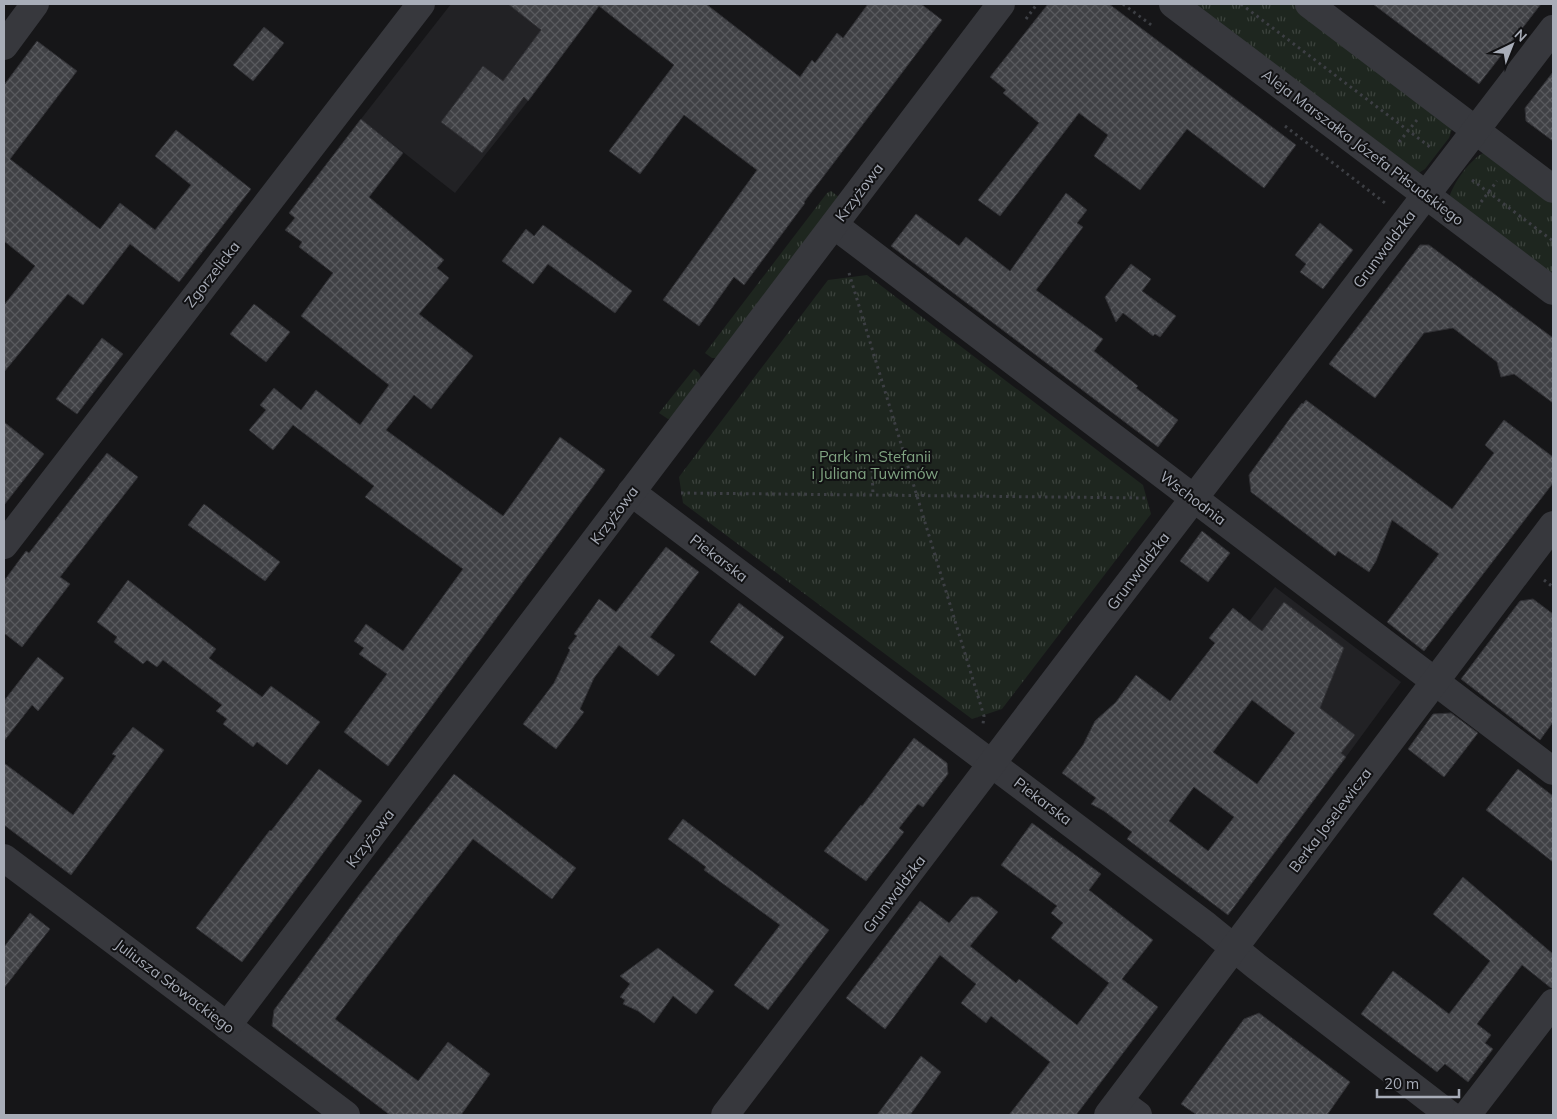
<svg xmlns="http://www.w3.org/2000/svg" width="1557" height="1119" font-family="Mulish,sans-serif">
  <defs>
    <pattern id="grass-tufts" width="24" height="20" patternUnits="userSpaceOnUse" patternTransform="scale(1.25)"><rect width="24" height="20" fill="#1e261f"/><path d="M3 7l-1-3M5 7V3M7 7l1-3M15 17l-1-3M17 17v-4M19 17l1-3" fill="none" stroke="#3c433d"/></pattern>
    <pattern id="building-cross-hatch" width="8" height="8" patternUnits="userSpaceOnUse" patternTransform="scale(1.25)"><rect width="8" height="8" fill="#404145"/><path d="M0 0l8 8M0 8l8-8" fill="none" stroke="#595a5e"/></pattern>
  </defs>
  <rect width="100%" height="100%" fill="#161618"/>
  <g fill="#222225">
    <polygon points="451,4 565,4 588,20 528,101 455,193 361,119"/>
    <polygon points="1275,587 1401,682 1346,757 1220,660"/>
  </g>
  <g fill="url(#grass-tufts)">
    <polygon points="1186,4 1295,4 1449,121 1452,129 1449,138 1425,169 1417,174"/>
    <path d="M1483,153L1553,201V280L1449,198C1453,183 1470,160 1483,153Z"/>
    <polygon points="831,191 840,198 719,358 712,358 705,353 827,193"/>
    <polygon points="867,275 1143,485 1151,514 1002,709 972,719 683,503 679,477 828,280"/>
    <polygon points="694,369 699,373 702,380 673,418 668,419 659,413"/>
  </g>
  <g fill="url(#building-cross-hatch)" stroke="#303034" fill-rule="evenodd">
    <polygon points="508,4 706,4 800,77 812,60 815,63 837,33 843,38 868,4 921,4 942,20 804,202 805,203 744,285 734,277 699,326 663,300 757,170 684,115 640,174 609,151 674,65 599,6 528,101 524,97 482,153 441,122 483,66 503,81 541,30"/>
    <polygon points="1048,4 1109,4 1296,145 1264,188 1187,129 1140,190 1094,156 1108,135 1079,113 1000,216 978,200 1039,123 1003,93 1006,90 990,77"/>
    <polygon points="1373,4 1541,4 1479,84"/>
    <polygon points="264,27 284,43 253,81 233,65"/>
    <polygon points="37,41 77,71 10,159 100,229 120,203 155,230 191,185 155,156 176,130 251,189 179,282 130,244 83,305 68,294 4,372 4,305 35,266 4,241 4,85"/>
    <polygon points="1553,72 1553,141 1526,121 1525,108"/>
    <polygon points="361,119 403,153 369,197 444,260 437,268 449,278 419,314 473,356 431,409 414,395 386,430 503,516 560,437 605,470 388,766 344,732 387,674 359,654 364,648 354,641 366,624 403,651 463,569 365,497 374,486 293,425 273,450 249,430 266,410 260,405 274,388 301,410 316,390 360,425 389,385 301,316 333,273 299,247 302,242 285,230 295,218 289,213"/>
    <polygon points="1066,193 1087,210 1077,223 1083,227 1036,290 1103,339 1094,351 1138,386 1136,388 1178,420 1158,447 891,246 916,214 959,246 966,237 1010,271"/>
    <polygon points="1320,223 1353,250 1323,289 1300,272 1306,264 1295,255"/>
    <polygon points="543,225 632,291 615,313 548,264 533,284 502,261 526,229 534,236"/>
    <polygon points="1420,245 1429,245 1553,338 1553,403 1514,374 1501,377 1497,362 1453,328 1424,333 1375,398 1329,364"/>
    <polygon points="1131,264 1151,279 1142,291 1176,316 1160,337 1155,334 1153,336 1123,313 1116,322 1105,297"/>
    <polygon points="254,304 290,332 266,362 230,334"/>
    <polygon points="102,338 123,354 77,414 56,399"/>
    <polygon points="1306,400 1452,509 1494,453 1485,445 1504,420 1553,457 1553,483 1424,651 1387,622 1439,554 1392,520 1376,561 1369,572 1338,551 1335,556 1251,492 1249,475 1291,417 1302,403 1303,404"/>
    <polygon points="4,422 44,454 4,505"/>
    <polygon points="107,453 138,477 60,577 70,584 22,647 4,633 4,581 26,551 29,553"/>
    <polygon points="204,504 280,562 265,581 188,525"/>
    <polygon points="1202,531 1230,553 1208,582 1180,561"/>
    <polygon points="666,547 699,572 650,637 675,655 658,676 619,645 594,678 580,709 584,712 556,749 523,724 554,683 570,650 568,648 577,636 574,634 599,599 616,612"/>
    <polygon points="128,580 216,649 209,658 262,697 271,686 320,722 287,765 257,742 253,747 223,724 227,719 216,711 222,705 163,660 157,667 147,660 143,664 114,642 117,637 97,622"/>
    <polygon points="1533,599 1553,614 1553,722 1540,740 1461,679 1520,601"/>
    <path d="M1284,602L1344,648L1320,708L1355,735L1341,753L1346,757L1228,915L1127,839L1132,832L1104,811L1091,804L1096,798L1062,773L1083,745L1095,721L1116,702L1136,675L1170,701L1215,643L1209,638L1233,608L1262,631ZM1252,700L1295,733L1257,784L1213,752ZM1194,787L1234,817L1208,851L1169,821Z"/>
    <polygon points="739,603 784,637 755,676 710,642"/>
    <polygon points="38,657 64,678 38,711 32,705 4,741 4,701"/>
    <polygon points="1451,713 1478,733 1444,777 1408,749 1433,714"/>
    <polygon points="133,727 164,750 71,875 4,825 4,763 73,815 116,756 112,754"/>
    <polygon points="914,738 947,763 948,774 923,807 918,804 899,828 904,832 866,881 824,851 861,805 862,806"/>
    <polygon points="319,769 362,801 242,962 196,928 270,830 271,831"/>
    <polygon points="1518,769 1553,796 1553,862 1486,810"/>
    <polygon points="454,774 576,868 552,899 473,839 404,928 335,1019 418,1081 448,1042 490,1074 461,1115 390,1115 272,1026 274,1010 360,894"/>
    <polygon points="683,819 829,930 768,1010 734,985 780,925 704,870 706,867 668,839"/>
    <polygon points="1032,823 1101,874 1089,890 1153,940 1122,979 1158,1007 1076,1115 1009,1115 1050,1062 991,1016 986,1023 961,1003 976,984 940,955 885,1029 846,998 920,901 949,923 971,897 979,897 998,912 970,946 1016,983 1019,979 1077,1025 1109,983 1051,938 1063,923 1051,913 1057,906 1001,865"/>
    <polygon points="1463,877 1553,954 1553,988 1551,988 1522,965 1477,1024 1491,1035 1485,1043 1493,1049 1468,1082 1445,1064 1437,1072 1361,1014 1393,971 1449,1014 1490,961 1433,914"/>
    <polygon points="30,913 50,929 4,988 4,947"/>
    <polygon points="658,948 714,991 696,1014 673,996 654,1023 638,1011 623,1004 625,1000 620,997 630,984 620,976"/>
    <polygon points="1259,1013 1350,1082 1327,1115 1197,1115 1181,1104 1244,1019"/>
    <polygon points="921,1056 941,1072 910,1115 877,1115"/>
  </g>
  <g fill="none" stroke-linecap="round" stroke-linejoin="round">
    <g stroke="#3d3f44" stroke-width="3" stroke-dasharray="2.5 4" stroke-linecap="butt">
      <polyline points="1123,4 1154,27"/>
      <polyline points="1241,4 1430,147"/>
      <polyline points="1026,19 1037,4"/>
      <polyline points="1285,126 1385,203"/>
      <polyline points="1399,142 1417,120"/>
      <polyline points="1472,180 1553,241"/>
      <polyline points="1481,202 1497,181"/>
      <polyline points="849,273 984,716 983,724"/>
      <polyline points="872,470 873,495"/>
      <polyline points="681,493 1147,498"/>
      <polyline points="1544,580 1553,587"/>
    </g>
    <g stroke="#37383d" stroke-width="28">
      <polyline points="1173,4 1553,291"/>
      <polyline points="1309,4 1553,189"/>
      <polyline points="4,46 35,4"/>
      <polyline points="834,225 1553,771"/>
      <polyline points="631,492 1207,926 1256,966 1450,1115"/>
      <polyline points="4,545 421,4"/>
      <polyline points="4,858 346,1115"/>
      <polyline points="227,1026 1001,4"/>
      <polyline points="1119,1101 1138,1115"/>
      <polyline points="725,1115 1090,634 1553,29"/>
      <polyline points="1108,1115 1553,525"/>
      <polyline points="1467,1115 1553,1003"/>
    </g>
  </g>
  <g text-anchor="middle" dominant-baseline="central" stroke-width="4" stroke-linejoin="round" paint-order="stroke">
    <g font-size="15" fill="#a8adb8" stroke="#111113">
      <text transform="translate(1363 147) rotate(37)">Aleja Marszałka Józefa Piłsudskiego</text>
      <text transform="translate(859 192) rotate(-53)">Krzyżowa</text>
      <text transform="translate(1384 249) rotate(-53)">Grunwaldzka</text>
      <text transform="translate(212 274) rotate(-52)">Zgorzelicka</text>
      <text transform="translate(1193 498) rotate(37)">Wschodnia</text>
      <text transform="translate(614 515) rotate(-53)">Krzyżowa</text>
      <text transform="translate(719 558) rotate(37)">Piekarska</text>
      <text transform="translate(1138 571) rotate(-53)">Grunwaldzka</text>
      <text transform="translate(1043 801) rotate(37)">Piekarska</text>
      <text transform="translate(1330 820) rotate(-53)">Berka Joselewicza</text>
      <text transform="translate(370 838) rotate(-53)">Krzyżowa</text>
      <text transform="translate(894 894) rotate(-53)">Grunwaldzka</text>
      <text transform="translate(175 986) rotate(37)">Juliusza Słowackiego</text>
    </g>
    <g font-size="15" fill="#7fa381" stroke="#111113">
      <text x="875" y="456">Park im. Stefanii<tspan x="875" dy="17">i Juliana Tuwimów</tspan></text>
    </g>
  </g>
  <rect width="1557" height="1119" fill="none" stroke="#a8adb8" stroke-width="10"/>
  <g transform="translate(1512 45) rotate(43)" stroke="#111113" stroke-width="4" paint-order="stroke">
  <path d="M0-4L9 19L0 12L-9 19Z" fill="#a8adb8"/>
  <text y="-8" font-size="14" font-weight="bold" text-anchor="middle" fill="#a8adb8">N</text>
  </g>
  <path d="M1377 1089v8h82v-8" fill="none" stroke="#a8adb8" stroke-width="2.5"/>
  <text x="1384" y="1089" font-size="15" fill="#a8adb8" stroke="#111113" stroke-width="4" paint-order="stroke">20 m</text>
</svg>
